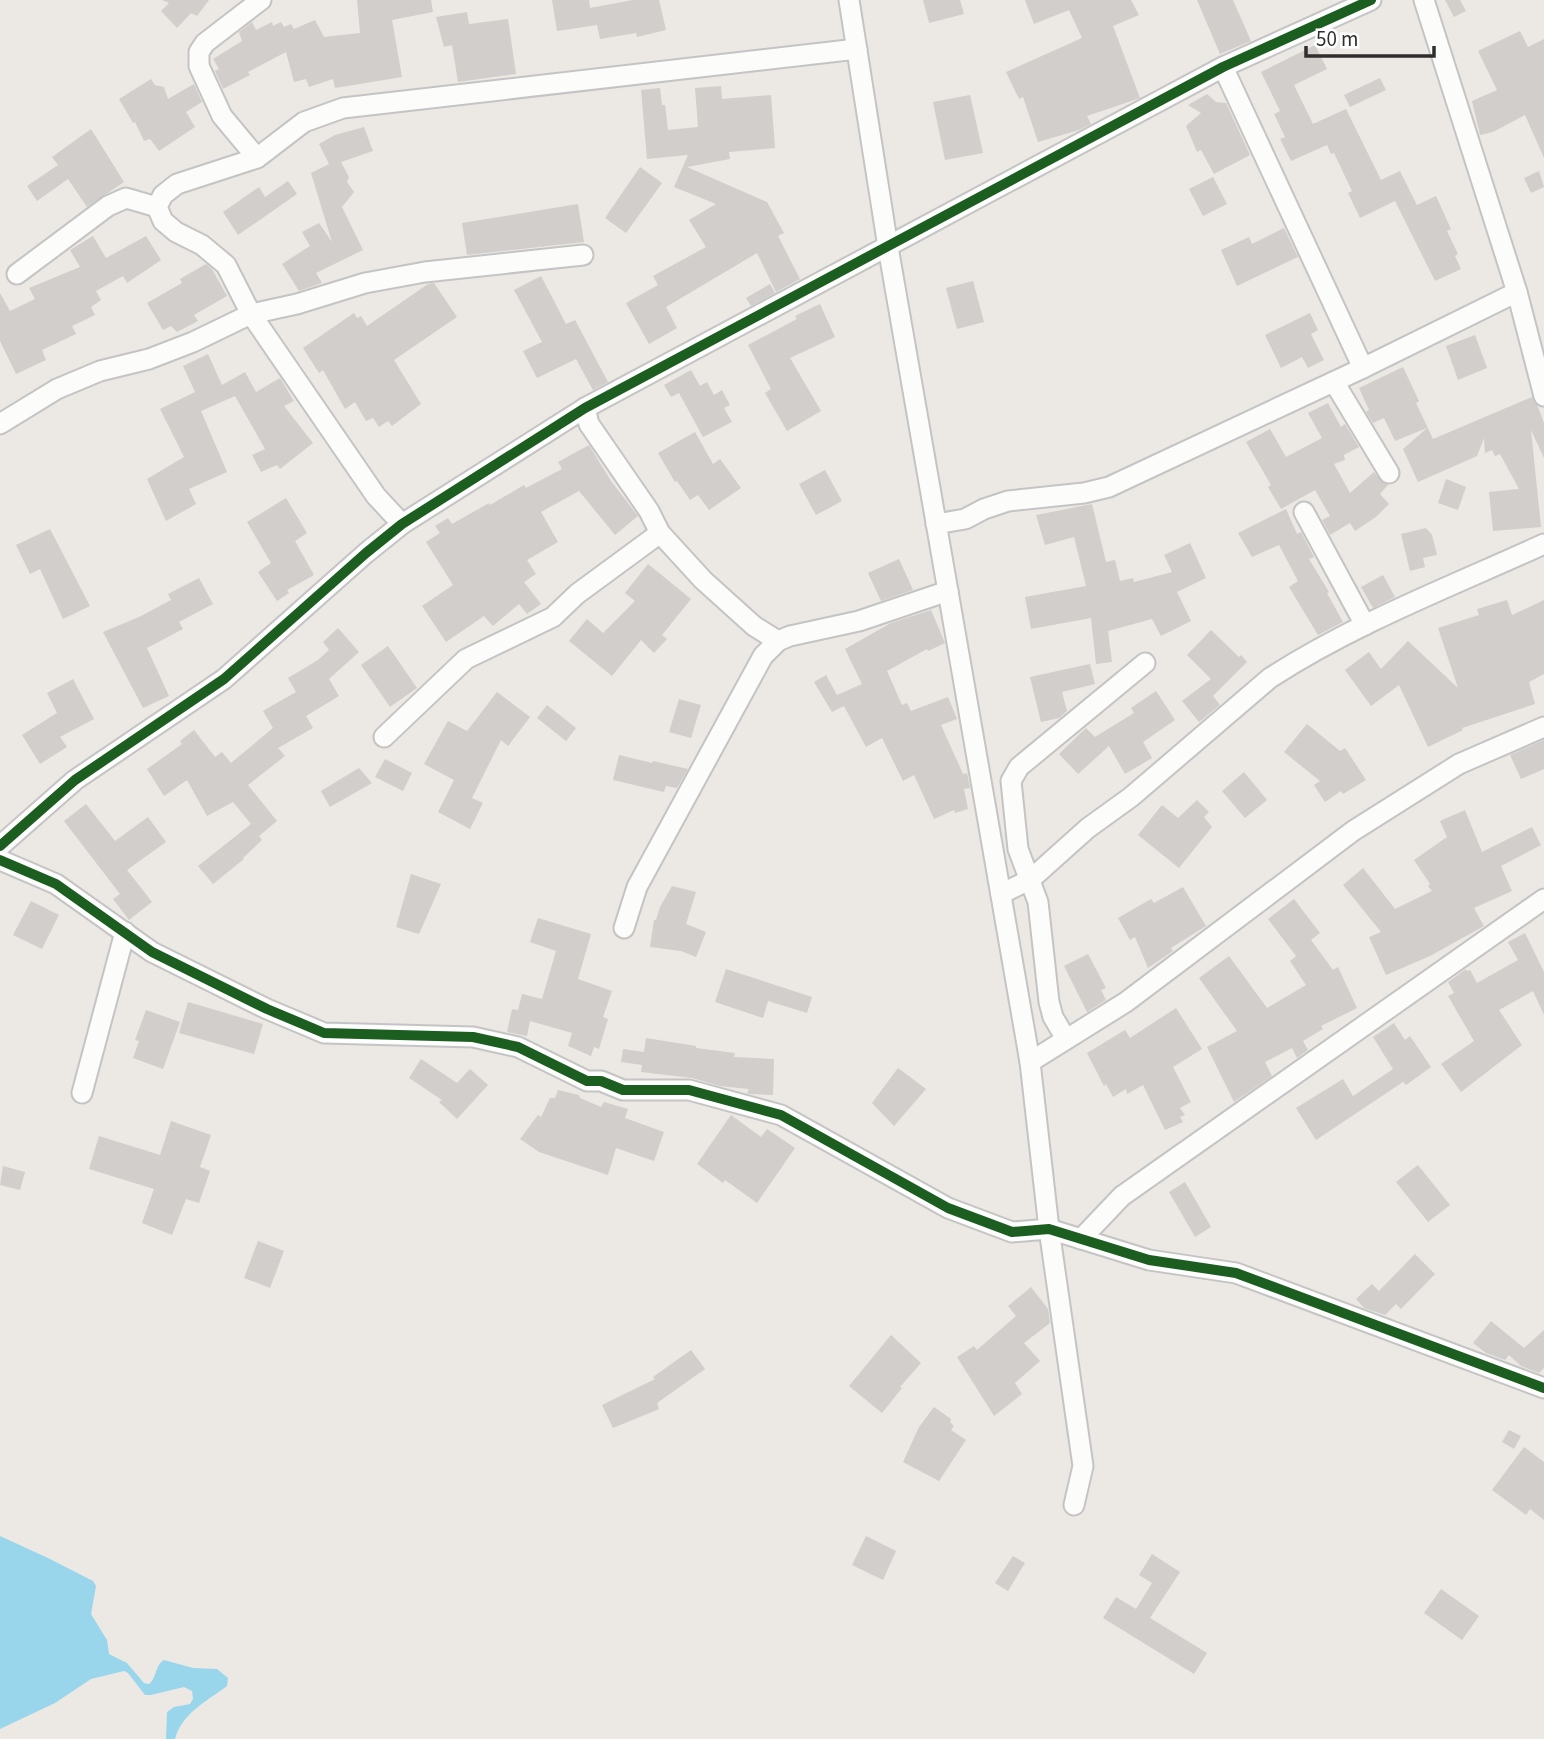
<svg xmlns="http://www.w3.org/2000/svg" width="1544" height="1739" font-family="'Source Sans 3',sans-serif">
  <rect width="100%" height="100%" fill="#ece8e4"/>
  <path fill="#99d6ec" d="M0,1536L48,1558L93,1581L96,1586L91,1614L107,1640L109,1654L127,1663L144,1683L149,1684C157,1678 155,1665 164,1660L193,1668L217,1669L228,1678L227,1686C207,1701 182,1713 175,1739H166L167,1712L174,1707L190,1704L193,1699L192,1691L184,1687L151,1695H145L128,1673L124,1671L91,1679L55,1703L0,1729Z"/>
  <g fill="#d1cecb">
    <polygon points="162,0 209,0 197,16 191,13 177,28 161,11 169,3"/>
    <polygon points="357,0 431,0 433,12 392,20 402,77 335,88 333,79 309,87 306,79 294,82 286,52 248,72 250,75 223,89 215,71 219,69 213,59 242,41 239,32 252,22 256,30 272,22 273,26 281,22 284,27 291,24 294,29 315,20 324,37 360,33"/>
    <polygon points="552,0 589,0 590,8 633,0 659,0 666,30 637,37 636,33 600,39 597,25 557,31"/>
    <polygon points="923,0 960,0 964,14 929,23"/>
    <polygon points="1025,0 1131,0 1139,15 1113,26 1140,98 1087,116 1091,124 1079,130 1038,142 1023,97 1019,99 1006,72 1082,38 1069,10 1034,24"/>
    <polygon points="1197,0 1233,0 1251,41 1220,54"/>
    <polygon points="1445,0 1460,0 1466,11 1454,17"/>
    <polygon points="467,12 469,24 508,19 516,74 458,82 452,45 444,47 436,17"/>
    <polygon points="1520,31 1528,47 1544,39 1544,158 1525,115 1493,132 1480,135 1472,101 1497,90 1478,51"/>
    <polygon points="1315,45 1327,69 1294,85 1313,124 1346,109 1381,180 1400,171 1417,205 1436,196 1451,229 1447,231 1458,254 1455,256 1461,269 1435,281 1395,201 1360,218 1348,193 1352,191 1334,153 1331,154 1327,145 1291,161 1280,139 1285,137 1274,114 1280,111 1261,72"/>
    <polygon points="1380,78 1386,90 1350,107 1344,95"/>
    <polygon points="151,79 155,85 164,87 168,99 194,84 202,102 186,112 195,127 159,151 150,139 144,141 135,122 133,123 119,99"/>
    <polygon points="721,86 722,99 771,95 775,148 729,152 730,159 687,167 767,202 784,233 778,236 800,279 776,292 757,253 666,307 677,328 649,344 626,303 658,285 653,276 706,247 689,220 716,204 674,187 688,155 647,159 641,90 660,88 662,105 665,105 668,130 698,127 695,88"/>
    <polygon points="1207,94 1216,102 1226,103 1250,155 1214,174 1201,150 1197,152 1186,126 1201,113 1188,105"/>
    <polygon points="970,95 983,153 945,160 933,102"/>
    <polygon points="364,127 373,151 341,162 349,177 347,182 354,192 342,207 363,250 316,273 322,283 299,291 282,264 310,246 302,232 319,223 332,242 311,173 329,164 319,144 335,135"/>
    <polygon points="91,129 124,182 87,207 68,179 37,201 27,186 58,165 52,157"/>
    <polygon points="640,167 662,183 626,233 605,218"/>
    <polygon points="1539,171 1544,187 1531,193 1524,178"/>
    <polygon points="1213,177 1227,204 1203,216 1189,189"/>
    <polygon points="288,181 297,194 238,235 223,212 259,187 265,197"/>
    <polygon points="578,204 584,242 467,255 462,223"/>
    <polygon points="1284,228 1298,257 1237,286 1221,250 1249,237 1252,244"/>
    <polygon points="93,236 106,258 146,236 161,260 127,283 123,276 96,291 101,300 91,307 95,315 72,326 76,334 42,350 46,360 16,374 0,341 0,293 10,311 35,299 29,288 80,267 70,250"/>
    <polygon points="206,264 212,269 227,296 194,315 198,321 177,332 171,326 163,330 147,303 182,283 180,279"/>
    <polygon points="541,276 566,324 575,320 608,382 593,390 576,359 537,378 523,351 542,342 514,290"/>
    <polygon points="973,281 984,322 957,329 946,288"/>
    <polygon points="434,283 457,317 394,360 421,404 392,426 388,421 379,427 373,418 366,421 355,402 345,409 323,370 319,373 303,348 354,313 357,318 361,316 367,326 428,284"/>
    <polygon points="770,284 775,293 751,306 746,298"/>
    <polygon points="820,304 835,337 790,358 821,411 787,431 765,393 771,389 748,345 797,319 795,316"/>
    <polygon points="1310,313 1318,330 1311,334 1324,360 1308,368 1302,357 1281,368 1265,335"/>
    <polygon points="1475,335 1487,368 1458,380 1446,346"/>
    <polygon points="208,354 222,385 245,372 256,392 280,378 294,401 284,406 313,443 280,469 277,465 261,472 252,455 265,449 235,396 201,411 227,472 189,489 196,504 166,521 147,479 184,457 160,409 195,392 183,366"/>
    <polygon points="1403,367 1419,401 1416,403 1433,439 1532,397 1538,407 1544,423 1544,458 1531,430 1541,527 1493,531 1489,492 1519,489 1500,454 1495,456 1492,450 1485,453 1484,438 1477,456 1418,482 1403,449 1427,428 1395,441 1384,418 1373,423 1366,412 1369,410 1359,388"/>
    <polygon points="691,370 700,386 707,382 714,395 722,390 730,405 724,408 732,422 703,437 679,393 671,397 664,385"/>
    <polygon points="1328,403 1341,427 1345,424 1359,447 1344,455 1345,460 1334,464 1350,493 1374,472 1383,483 1388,485 1380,494 1389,504 1376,517 1355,531 1350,523 1330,535 1322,520 1330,516 1315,490 1281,509 1268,487 1271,485 1246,442 1270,429 1286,457 1322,438 1308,413"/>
    <polygon points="695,432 713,464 720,459 741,488 709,510 698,495 690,500 677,481 675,482 658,453"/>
    <polygon points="589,445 611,481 638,516 615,535 579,491 541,512 558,542 527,560 536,574 524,582 541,604 527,614 519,604 493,626 484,616 446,642 422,606 453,585 426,542 440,533 435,526 448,518 452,524 489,503 490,505 524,485 526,488 562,469 558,462"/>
    <polygon points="825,470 842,501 816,515 799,484"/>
    <polygon points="1446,479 1466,487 1458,510 1438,503"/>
    <polygon points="286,498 307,533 295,541 314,575 287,590 289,593 277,601 258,572 271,563 247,522"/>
    <polygon points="1092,504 1106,562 1115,560 1120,581 1133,578 1134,582 1172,572 1164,555 1190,543 1206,578 1177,592 1191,621 1161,636 1152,619 1108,631 1112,662 1096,664 1091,618 1031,629 1025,597 1086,586 1074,537 1045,545 1036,515"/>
    <polygon points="1286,509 1297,534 1301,532 1314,557 1309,559 1329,592 1327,593 1343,622 1318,635 1289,587 1298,581 1279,545 1252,557 1238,533"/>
    <polygon points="1426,528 1432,535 1437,555 1423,558 1425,567 1410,571 1401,534"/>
    <polygon points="50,529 90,606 63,619 40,569 30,574 16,545"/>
    <polygon points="899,559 913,590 881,601 868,573"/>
    <polygon points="648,564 691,599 662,635 667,639 654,653 641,640 612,676 569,641 587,619 603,633 635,601 625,593"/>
    <polygon points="1383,575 1395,597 1373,608 1361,587"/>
    <polygon points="199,578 213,604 179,622 183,629 147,648 169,696 143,708 103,632 139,617 171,600 168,594"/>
    <polygon points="1507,600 1512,615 1544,600 1544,674 1529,682 1535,704 1462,728 1463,730 1428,747 1399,685 1371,706 1345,670 1369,652 1381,669 1408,641 1458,688 1438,628 1479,615 1477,609"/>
    <polygon points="931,610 945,643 928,651 927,649 887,671 902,705 907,703 911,711 948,697 957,719 941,725 963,774 967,773 970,788 964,789 968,809 955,813 954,810 934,819 914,775 903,781 882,738 866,747 844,706 832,712 814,682 826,675 837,695 862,684 845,649 891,623"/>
    <polygon points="338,628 359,652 329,679 339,696 306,716 313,728 278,748 285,756 248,785 277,821 259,836 262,840 243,858 244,859 213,884 198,866 251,824 233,802 207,816 187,780 164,796 147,769 182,744 180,741 194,730 215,757 222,752 231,763 273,728 263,711 296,692 288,678 318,660 329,650 323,642"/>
    <polygon points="1211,630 1239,657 1241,655 1247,662 1213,696 1220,705 1199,722 1182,701 1211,679 1187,655"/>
    <polygon points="388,646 417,688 390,707 361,665"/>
    <polygon points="1090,664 1095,684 1062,692 1067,711 1059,718 1041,722 1030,677"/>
    <polygon points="73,679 94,719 60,737 67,747 40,764 22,735 57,713 47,693"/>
    <polygon points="1156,691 1175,720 1143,742 1152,758 1125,774 1109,746 1078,774 1059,754 1086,728 1095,737 1134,713 1131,708"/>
    <polygon points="497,692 530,717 508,746 501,740 472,798 483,803 470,829 438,812 454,780 424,764 448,721 467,731"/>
    <polygon points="679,699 701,705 691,738 669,732"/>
    <polygon points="547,705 576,728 566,741 537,718"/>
    <polygon points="1307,724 1340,751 1345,748 1366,780 1343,794 1341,791 1325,802 1314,785 1320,781 1284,752"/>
    <polygon points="1544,740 1544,769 1521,779 1510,755"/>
    <polygon points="619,755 652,763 653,761 688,769 677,788 666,786 664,792 613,780"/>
    <polygon points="385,759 412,773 403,791 375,777"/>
    <polygon points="359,768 372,783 330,807 321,791"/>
    <polygon points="1244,772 1267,800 1245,818 1222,791"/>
    <polygon points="1197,800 1209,812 1204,817 1212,827 1179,868 1138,835 1162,805 1178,818"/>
    <polygon points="86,804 115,841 148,817 166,842 127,870 152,902 129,920 113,899 120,894 64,821"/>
    <polygon points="1465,810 1482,852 1532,827 1541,845 1501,866 1512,891 1474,908 1484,926 1430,956 1386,975 1369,937 1381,932 1343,885 1363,868 1395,909 1432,891 1428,886 1430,884 1414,860 1447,837 1440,821"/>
    <polygon points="411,874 441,884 419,934 396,927"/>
    <polygon points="672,886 696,892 686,924 706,932 696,957 681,951 650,947 654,920 656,920 660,907"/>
    <polygon points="1183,887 1206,926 1171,948 1173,951 1148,968 1135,937 1130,940 1118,918 1151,899 1154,903"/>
    <polygon points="1294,899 1320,933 1311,940 1333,970 1338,967 1357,1008 1321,1026 1323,1029 1303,1041 1308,1050 1297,1058 1292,1048 1265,1062 1272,1076 1234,1102 1207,1047 1237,1031 1199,978 1229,956 1267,1008 1306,985 1290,961 1296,956 1268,919"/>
    <polygon points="31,901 59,915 42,949 13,935"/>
    <polygon points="538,918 591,934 578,979 612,991 603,1017 608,1019 599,1049 594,1047 591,1056 568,1046 572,1033 530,1021 527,1036 507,1032 512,1009 518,1010 522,994 542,999 556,951 530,942"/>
    <polygon points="1525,933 1544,972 1544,1015 1533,991 1499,1010 1522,1045 1461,1092 1441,1064 1474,1041 1448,996 1454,993 1448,982 1466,969 1467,971 1470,970 1477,983 1518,960 1508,942"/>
    <polygon points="1088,954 1106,988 1101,990 1106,1000 1087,1012 1064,966"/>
    <polygon points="726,969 812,997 807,1013 768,1001 763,1018 715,1002"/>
    <polygon points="188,1002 263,1024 254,1054 179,1033"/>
    <polygon points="1176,1008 1202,1049 1173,1067 1191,1102 1180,1108 1185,1115 1180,1117 1183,1122 1165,1130 1143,1085 1127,1094 1126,1089 1113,1097 1106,1084 1104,1086 1087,1053 1125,1030 1130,1038"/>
    <polygon points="146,1010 180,1022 163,1069 133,1058 139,1041 135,1040"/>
    <polygon points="1394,1023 1405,1040 1410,1036 1431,1067 1406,1085 1403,1082 1316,1140 1296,1108 1343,1079 1353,1096 1393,1069 1373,1037"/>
    <polygon points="646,1038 696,1046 696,1048 735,1053 734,1057 774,1059 773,1095 750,1094 747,1093 749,1089 720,1086 692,1078 641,1072 642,1065 621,1062 623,1049 644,1052"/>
    <polygon points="421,1059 457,1083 470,1069 488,1085 457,1119 439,1102 442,1100 409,1078"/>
    <polygon points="898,1068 926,1089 894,1126 872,1103"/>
    <polygon points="558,1090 579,1095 580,1098 601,1107 604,1102 628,1109 625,1118 664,1132 654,1161 616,1148 608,1175 539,1152 520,1139 538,1115 541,1117 550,1098 555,1098"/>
    <polygon points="731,1115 761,1137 767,1129 795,1148 757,1203 725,1180 723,1183 697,1164"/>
    <polygon points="171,1121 211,1135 200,1167 210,1171 199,1203 186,1199 172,1235 142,1223 154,1189 89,1169 99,1136 160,1155"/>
    <polygon points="1418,1165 1450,1205 1428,1222 1396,1182"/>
    <polygon points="3,1166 25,1172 20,1190 0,1185"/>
    <polygon points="1185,1182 1211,1227 1195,1237 1169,1192"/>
    <polygon points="258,1241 284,1251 270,1288 244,1278"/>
    <polygon points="1415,1254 1435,1274 1401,1309 1396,1304 1385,1315 1364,1308 1356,1299 1372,1284 1379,1291"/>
    <polygon points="1031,1287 1048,1309 1050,1323 1024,1343 1040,1361 1015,1383 1022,1394 994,1416 957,1357 974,1346 977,1350 1016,1316 1008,1306"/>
    <polygon points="1491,1321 1524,1348 1544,1330 1544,1368 1539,1373 1521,1366 1509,1355 1505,1360 1486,1353 1473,1343"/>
    <polygon points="891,1335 921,1363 900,1387 902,1388 882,1413 849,1386"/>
    <polygon points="691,1350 705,1369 657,1403 659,1409 613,1428 602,1405 655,1379 653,1377"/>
    <polygon points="934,1407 951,1419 950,1422 954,1426 951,1430 966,1440 939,1481 903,1462 919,1427"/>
    <polygon points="1509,1430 1521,1436 1514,1449 1502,1442"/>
    <polygon points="1524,1447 1544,1462 1544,1520 1530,1509 1526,1515 1492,1490"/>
    <polygon points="866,1536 896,1551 883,1580 852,1565"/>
    <polygon points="1152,1554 1180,1572 1150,1618 1207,1653 1194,1674 1103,1618 1116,1597 1136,1609 1152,1583 1139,1575"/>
    <polygon points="1013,1556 1025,1563 1008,1591 995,1583"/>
    <polygon points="1441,1589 1479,1616 1462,1640 1424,1613"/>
  </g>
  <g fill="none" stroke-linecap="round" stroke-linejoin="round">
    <defs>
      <g id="street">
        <polyline points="849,0 888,247 1030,1062 1049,1229 1083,1466 1074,1505"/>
        <polyline points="1424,0 1517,292 1544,396"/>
        <polyline points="1223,67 1363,368"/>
        <polyline points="257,158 222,116 199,66 199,52 205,43 261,0"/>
        <polyline points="17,274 108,206 126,198 157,207"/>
        <polyline points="1334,382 1389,473"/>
        <polyline points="585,408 589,424 649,511 660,533 703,580 754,626 778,641"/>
        <polyline points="0,424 57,389 100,371 149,359 193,342 251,314 297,304 365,283 425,272 583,255"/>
        <polyline points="1304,512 1365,625"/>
        <polyline points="402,524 376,496 251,314 226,265 202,245 176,232 163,221 157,207 163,195 177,184 257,158 304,122 343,108 857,49"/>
        <polyline points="936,524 965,519 984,509 1008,501 1084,493 1109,487 1363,368 1517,292"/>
        <polyline points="384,737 466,659 553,617 577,594 660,533"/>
        <polyline points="0,846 75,780 224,679 366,553 402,524 585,408 1223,67 1371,0"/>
        <polyline points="0,860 56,884 152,952 267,1009 324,1033 473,1037 518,1047 587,1081 601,1081 623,1090 689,1090 781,1115 948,1208 1012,1232 1049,1229 1149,1260 1236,1273 1544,1388"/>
        <path d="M1001,894L1031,879L1088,828L1131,797L1270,678C1355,623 1452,586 1544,544"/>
        <polyline points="624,928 637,887 763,656 778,641 790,636 859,621 948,591"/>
        <polyline points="1066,1039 1053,1017 1049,1002 1038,902 1018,849 1011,781 1019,767 1145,663"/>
        <polyline points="1030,1062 1126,1002 1353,831 1459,764 1544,727"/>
        <polyline points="82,1093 125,932"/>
        <polyline points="1081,1239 1122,1196 1544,899"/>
      </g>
    </defs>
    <use href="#street" stroke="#c5c4c5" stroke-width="23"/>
    <use href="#street" stroke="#fcfcfb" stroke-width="19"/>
    <defs>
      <g id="cycleway">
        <polyline points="0,846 75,780 224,679 366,553 402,524 585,408 1223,67 1371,0"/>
        <polyline points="0,860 56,884 152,952 267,1009 324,1033 473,1037 518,1047 587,1081 601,1081 623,1090 689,1090 781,1115 948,1208 1012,1232 1049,1229 1149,1260 1236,1273 1544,1388"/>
      </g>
    </defs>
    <use href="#cycleway" stroke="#fff" stroke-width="15"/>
    <use href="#cycleway" stroke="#1b5e20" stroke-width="10"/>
  </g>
  <path d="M1306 46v10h128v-10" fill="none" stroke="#2e2e2e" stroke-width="3.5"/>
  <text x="1316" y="46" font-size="21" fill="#2e2e2e" stroke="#ffffff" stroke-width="5" paint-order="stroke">50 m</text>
</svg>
